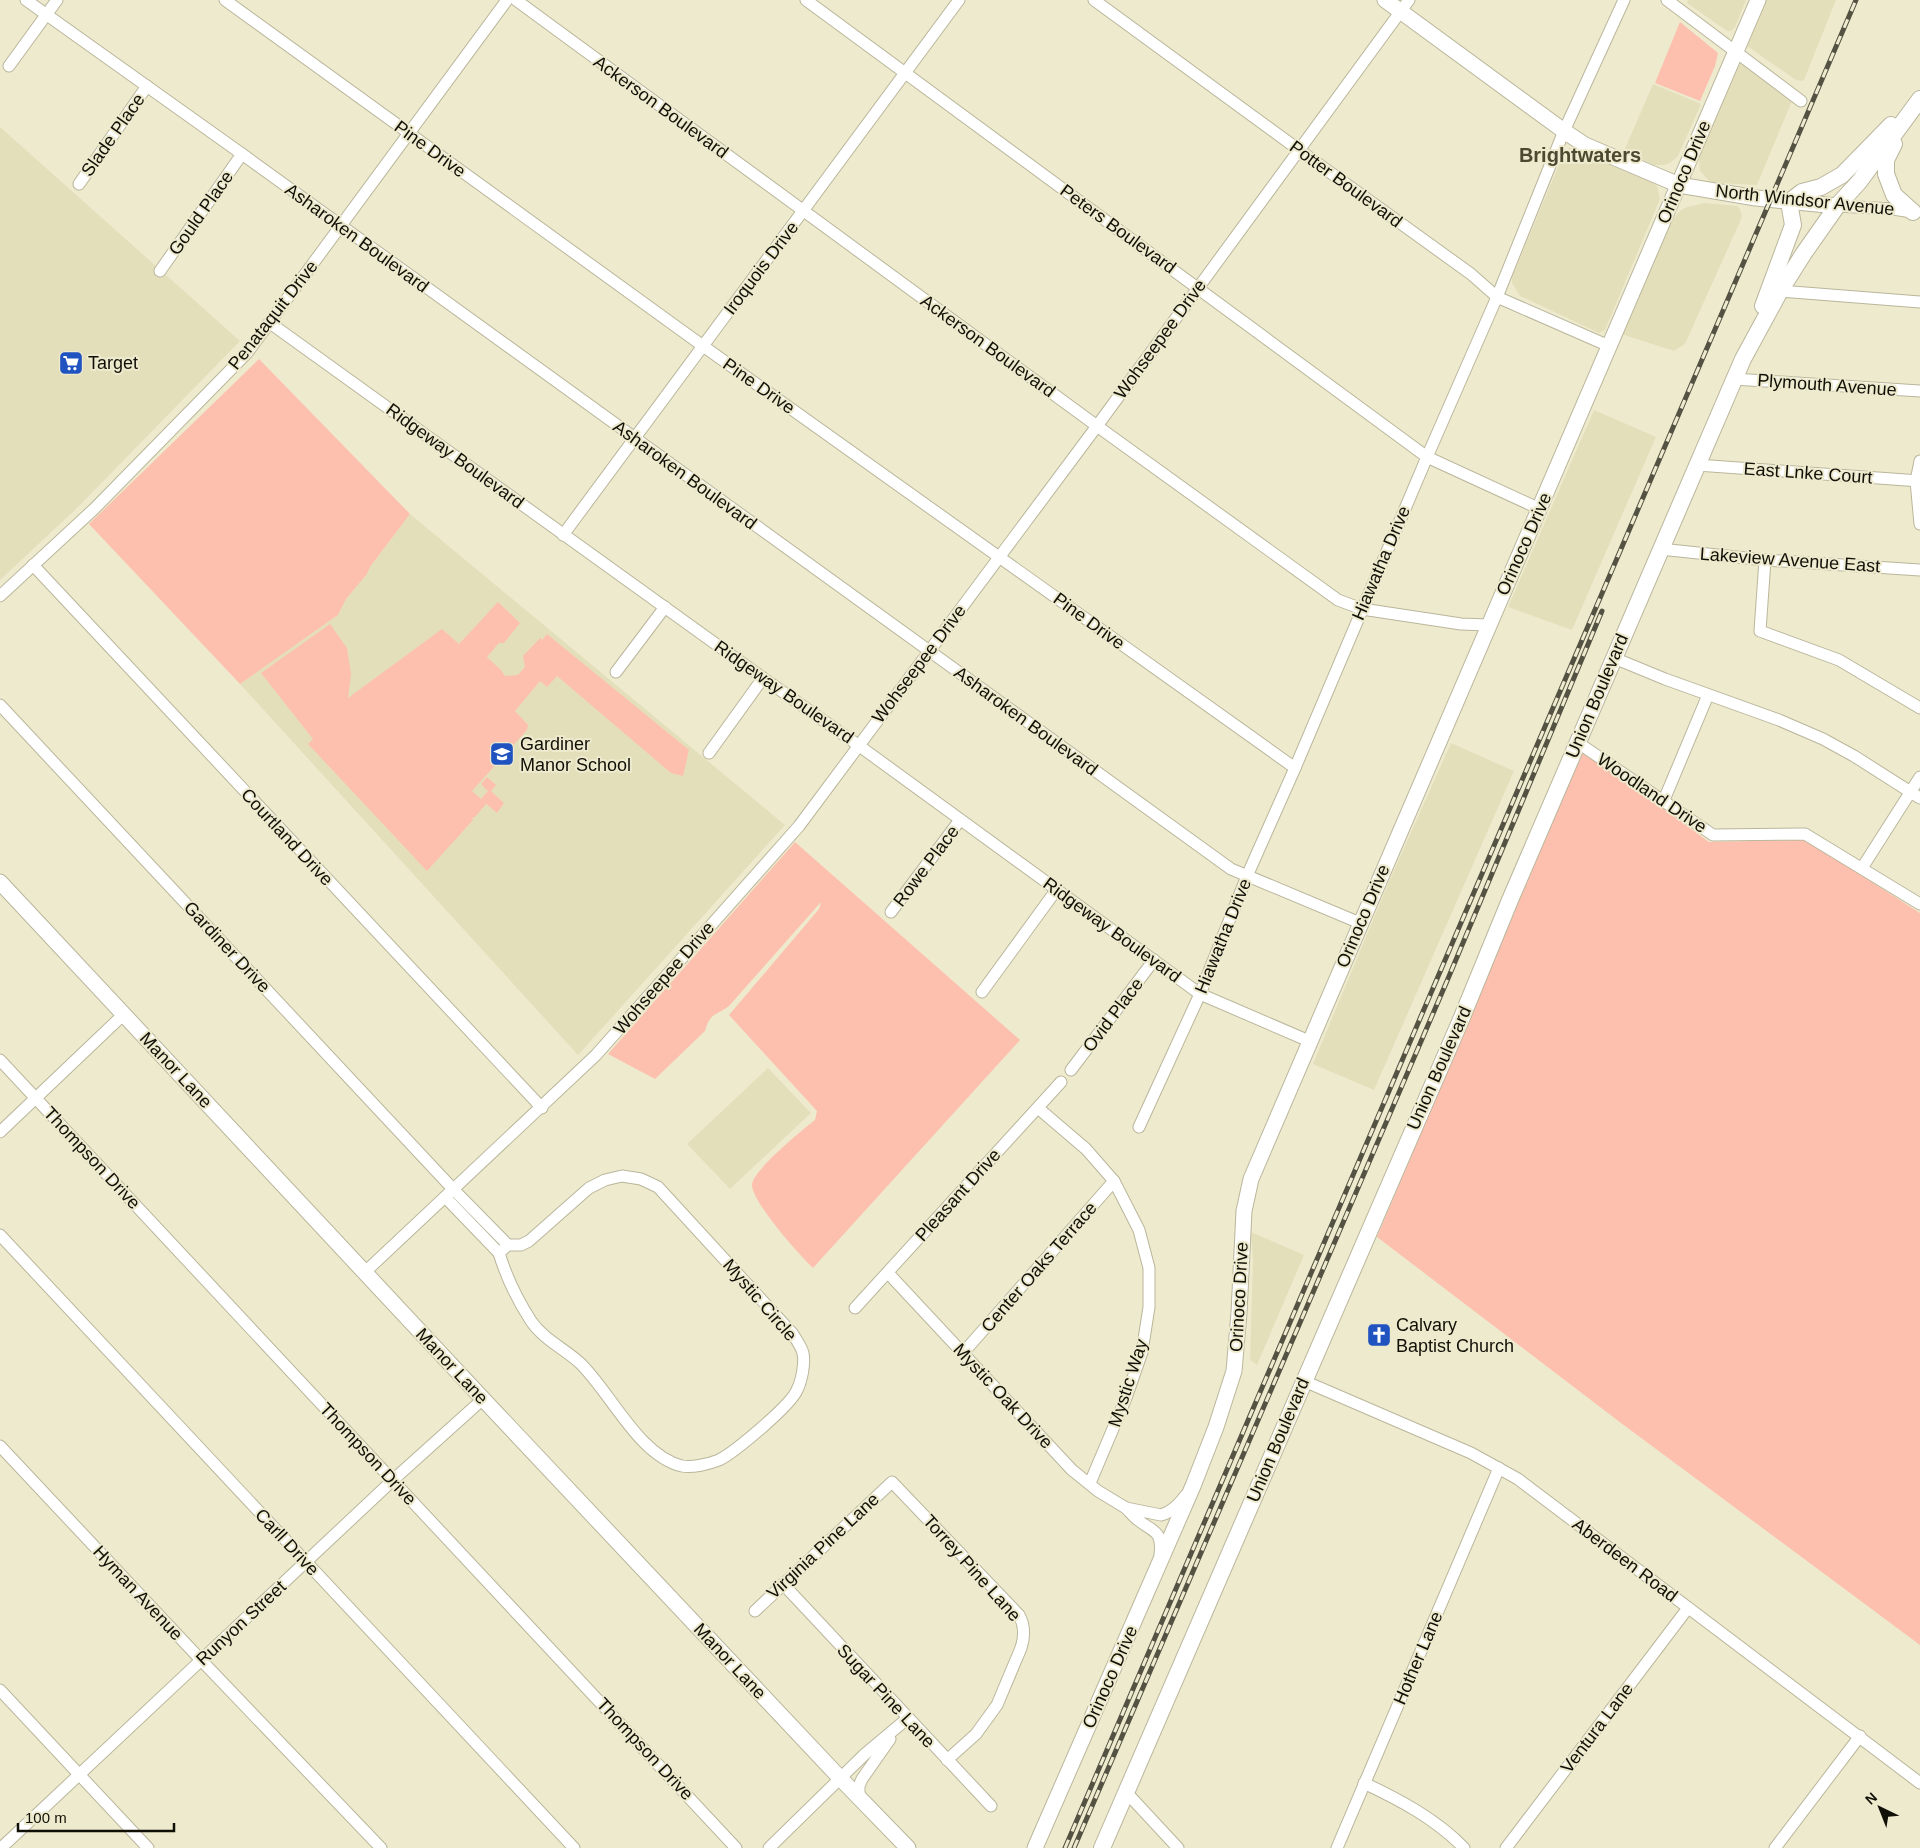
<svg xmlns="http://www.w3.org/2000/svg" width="1920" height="1848" font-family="Arial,sans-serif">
  <rect width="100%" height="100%" fill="#eeeace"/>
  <g fill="#e4dfbb">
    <polygon points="1688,0 1746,0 1735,27 1731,31 1727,31 1687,3"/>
    <polygon points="1766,0 1836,0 1804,80 1801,81 1796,80 1747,46"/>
    <polygon points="1742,63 1792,101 1757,185 1715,183 1709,181 1700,171 1699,157 1737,67"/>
    <polygon points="1653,84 1701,104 1678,156 1670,163 1664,165 1654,165 1624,151"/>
    <polygon points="0,127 240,341 76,509 0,580"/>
    <polygon points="1570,148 1652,182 1657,186 1660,199 1605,330 1599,333 1520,296 1512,283 1512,277 1565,150"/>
    <polygon points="1705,203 1737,206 1740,209 1742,217 1685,344 1674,351 1621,334 1671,221 1681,210 1687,207"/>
    <polygon points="1594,410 1656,437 1572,630 1508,607"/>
    <polygon points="410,514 785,825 578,1055 240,684 338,615 346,599"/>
    <polygon points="1451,743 1514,771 1374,1090 1313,1064 1388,884"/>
    <polygon points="768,1068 811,1113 730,1189 687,1144"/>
    <polygon points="1251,1232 1304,1255 1257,1365 1250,1360 1253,1260"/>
  </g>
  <g fill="#fdc0af">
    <polygon points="1680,22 1718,53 1715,66 1700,101 1655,83"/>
    <polygon points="259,359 410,514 370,567 367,574 346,599 338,615 240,684 89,524"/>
    <polygon points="498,602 520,623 504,643 499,643 487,657 501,670 505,676 518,675 525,667 523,656 540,638 542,640 547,634 689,750 683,776 671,773 557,676 547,687 540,681 515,711 528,725 527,730 472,791 481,799 488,791 481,784 487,777 496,785 491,791 504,803 497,813 484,802 486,804 474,818 472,817 473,820 427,871 308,744 313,739 261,673 330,624 347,648 351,674 348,698 442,629 459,644"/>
    <polygon points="1583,750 1709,842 1806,840 1920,913 1920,1645 1621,1423 1377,1237"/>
    <path d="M795,842L1020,1040L813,1268C800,1256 752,1202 752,1185C752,1171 802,1130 815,1120L817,1111L729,1015L819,909L821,902L729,1006C715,1016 710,1013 705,1031L655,1079L608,1054Z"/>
  </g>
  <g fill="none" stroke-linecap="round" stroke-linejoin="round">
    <defs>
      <g id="minor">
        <polyline points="26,0 242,154 1231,869 1360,923"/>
        <polyline points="225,0 703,346 1295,768"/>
        <polyline points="516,0 1097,426 1338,600 1362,609 1461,624 1488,625"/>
        <polyline points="806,0 1427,457 1540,509"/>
        <polyline points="1094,0 1299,150 1471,274 1497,297 1609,346"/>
        <polyline points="1667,0 1801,101"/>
        <polyline points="9,66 57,0"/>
        <polyline points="79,184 147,86"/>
        <polyline points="1837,206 1893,209 1912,212"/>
        <polyline points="160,271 242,154"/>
        <polyline points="1780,291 1920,302"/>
        <polyline points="270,323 763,678 858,745 1200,994 1309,1041"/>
        <polyline points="1734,379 1920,391"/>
        <polyline points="1920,461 1916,481 1920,524"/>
        <polyline points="1697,465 1920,481"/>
        <polyline points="563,535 959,0"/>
        <polyline points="1660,549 1765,560 1920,570"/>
        <polyline points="1765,560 1760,631 1839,660 1920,708"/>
        <polyline points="33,565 542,1108"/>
        <polyline points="0,596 94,509 247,353 507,0"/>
        <polyline points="1614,658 1665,679 1779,720 1823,739 1854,756 1920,798"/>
        <polyline points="616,672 665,607"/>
        <polyline points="0,705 453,1189 508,1245"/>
        <polyline points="1577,742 1713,835 1805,834 1920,904"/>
        <polyline points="709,753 763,678"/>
        <polyline points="1664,800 1708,695"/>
        <polyline points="1862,868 1920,777"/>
        <polyline points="891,912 960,820"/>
        <polyline points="982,992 1057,889"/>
        <polyline points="0,1060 736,1848"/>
        <polyline points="1071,1070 1154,960"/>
        <polyline points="1038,1108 1086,1149 1114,1181 1139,1230 1149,1268 1149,1307 1142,1352 1126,1398 1090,1483"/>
        <polyline points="1139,1127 1200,994 1247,876 1295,768 1427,457 1497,297 1564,131 1624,0"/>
        <polyline points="0,1132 124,1014"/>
        <path d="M622,1176L641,1179L658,1187L792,1333C796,1339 801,1346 803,1353C805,1363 802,1380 797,1390C791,1405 734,1453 719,1460C709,1464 692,1468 682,1466C639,1456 611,1393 580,1363C565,1349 543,1339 531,1321C518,1301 506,1276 499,1253L508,1245H521L529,1241L589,1188L605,1180Z"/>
        <polyline points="445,1197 499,1253"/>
        <polyline points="0,1235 574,1848"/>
        <polyline points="364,1273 596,1055 799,826 1097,426 1409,0"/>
        <polyline points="888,1273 1072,1470 1098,1491 1126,1508"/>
        <polyline points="855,1308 1061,1082"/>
        <polyline points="963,1353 1114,1181"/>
        <polyline points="1304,1381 1471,1453 1518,1479 1920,1783"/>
        <polyline points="0,1446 201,1660 381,1848"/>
        <path d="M1160,1555C1163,1530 1153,1532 1138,1520C1134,1517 1130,1512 1126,1508L1161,1515C1172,1512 1179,1504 1186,1495"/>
        <polyline points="783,1584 991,1806"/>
        <path d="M755,1611L892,1482L1019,1615C1025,1626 1025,1636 1021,1648L997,1705L976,1734L947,1760"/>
        <polyline points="0,1690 148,1848"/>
        <path d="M1364,1783C1400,1800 1436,1819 1464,1848"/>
        <polyline points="1126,1792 1178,1848"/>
        <polyline points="859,1798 859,1786 862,1779 890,1739"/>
        <polyline points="1,1848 393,1480 483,1399"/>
        <polyline points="769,1848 865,1754 908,1718"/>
        <polyline points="1337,1848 1499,1468"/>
        <polyline points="1506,1848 1688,1608"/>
        <polyline points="1775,1848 1860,1736"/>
      </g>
      <g id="tertiary">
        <polyline points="1385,0 1564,131 1585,145 1679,185 1756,198 1837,206"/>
        <polyline points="0,882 483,1399 841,1779 908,1848"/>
        <polyline points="1035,1848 1193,1486 1216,1427 1234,1371 1239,1313 1244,1211 1251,1179 1758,0"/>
      </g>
      <g id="secondary">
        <polyline points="1894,144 1886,160 1886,174 1894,195 1913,212"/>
        <polyline points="1763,306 1793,225 1789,202 1802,192 1821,187 1842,175 1891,125"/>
        <polyline points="1102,1848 1460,1022 1510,900 1743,359 1780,291 1804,253 1837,206 1859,182 1920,99"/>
      </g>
    </defs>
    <use href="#minor" stroke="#bab69b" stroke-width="13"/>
    <use href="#tertiary" stroke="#bab69b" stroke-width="17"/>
    <use href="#secondary" stroke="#bab69b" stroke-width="18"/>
    <use href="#minor" stroke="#fff" stroke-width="11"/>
    <use href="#tertiary" stroke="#fff" stroke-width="15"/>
    <use href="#secondary" stroke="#fff" stroke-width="16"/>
    <defs>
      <g id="rail">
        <polyline points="1065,1848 1856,0"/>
        <polyline points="1074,1848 1447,981 1602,611"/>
      </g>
    </defs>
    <use href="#rail" stroke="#545243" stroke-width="5"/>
    <use href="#rail" stroke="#eeeace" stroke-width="3" stroke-dasharray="9" stroke-linecap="butt"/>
  </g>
  <defs>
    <symbol id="supermarket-square" viewBox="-11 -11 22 22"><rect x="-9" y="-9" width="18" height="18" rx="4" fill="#2053c0" stroke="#eeeace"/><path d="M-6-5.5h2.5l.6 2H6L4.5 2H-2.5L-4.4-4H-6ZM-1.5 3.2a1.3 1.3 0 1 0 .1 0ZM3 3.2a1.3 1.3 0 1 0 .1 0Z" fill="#fff"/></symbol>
    <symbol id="school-square" viewBox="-11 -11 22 22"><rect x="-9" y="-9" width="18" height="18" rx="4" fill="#2053c0" stroke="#eeeace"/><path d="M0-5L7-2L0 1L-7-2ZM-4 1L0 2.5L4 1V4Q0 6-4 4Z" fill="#fff"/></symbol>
    <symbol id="church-square" viewBox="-11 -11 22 22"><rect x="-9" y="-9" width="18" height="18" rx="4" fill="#2053c0" stroke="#eeeace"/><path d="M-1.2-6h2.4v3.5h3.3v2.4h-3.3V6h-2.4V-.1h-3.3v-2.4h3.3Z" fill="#fff"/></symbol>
  </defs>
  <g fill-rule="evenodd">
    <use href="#supermarket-square" x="57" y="349" width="28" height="28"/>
    <use href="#school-square" x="488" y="740" width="28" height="28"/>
    <use href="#church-square" x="1365" y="1321" width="28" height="28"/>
  </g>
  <g text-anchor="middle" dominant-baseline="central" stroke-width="4" stroke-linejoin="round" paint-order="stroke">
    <g font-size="18" fill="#111007" stroke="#eeeace">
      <text transform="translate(661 107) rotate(36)">Ackerson Boulevard</text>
      <text transform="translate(113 135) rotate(-55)">Slade Place</text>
      <text transform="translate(430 149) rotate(36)">Pine Drive</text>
      <text transform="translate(1684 172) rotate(-67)">Orinoco Drive</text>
      <text transform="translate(1346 184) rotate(36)">Potter Boulevard</text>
      <text transform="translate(1805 200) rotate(6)">North Windsor Avenue</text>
      <text transform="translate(201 213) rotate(-55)">Gould Place</text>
      <text transform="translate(1118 229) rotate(36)">Peters Boulevard</text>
      <text transform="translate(357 238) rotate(36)">Asharoken Boulevard</text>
      <text transform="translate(761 268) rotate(-53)">Iroquois Drive</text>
      <text transform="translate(273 315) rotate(-52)">Penataquit Drive</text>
      <text transform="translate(1160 339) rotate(-54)">Wohseepee Drive</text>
      <text transform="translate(988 346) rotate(36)">Ackerson Boulevard</text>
      <text transform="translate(1827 385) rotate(4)">Plymouth Avenue</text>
      <text transform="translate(759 386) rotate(35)">Pine Drive</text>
      <text transform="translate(455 456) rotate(36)">Ridgeway Boulevard</text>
      <text transform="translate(1808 473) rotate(4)">East Lnke Court</text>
      <text transform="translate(685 475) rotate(36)">Asharoken Boulevard</text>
      <text transform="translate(1524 544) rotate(-66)">Orinoco Drive</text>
      <text transform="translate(1790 560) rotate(4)">Lakeview Avenue East</text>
      <text transform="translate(1381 563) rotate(-67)">Hiawatha Drive</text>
      <text transform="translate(1089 621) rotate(36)">Pine Drive</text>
      <text transform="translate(919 664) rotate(-53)">Wohseepee Drive</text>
      <text transform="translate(784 692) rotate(35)">Ridgeway Boulevard</text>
      <text transform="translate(1597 696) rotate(-67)">Union Boulevard</text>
      <text transform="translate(1026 721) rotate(36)">Asharoken Boulevard</text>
      <text transform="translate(1652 793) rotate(34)">Woodland Drive</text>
      <text transform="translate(287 837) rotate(47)">Courtland Drive</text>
      <text transform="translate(926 866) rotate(-53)">Rowe Place</text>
      <text transform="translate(1363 916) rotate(-67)">Orinoco Drive</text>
      <text transform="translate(1112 930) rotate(36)">Ridgeway Boulevard</text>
      <text transform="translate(1223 936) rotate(-68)">Hiawatha Drive</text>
      <text transform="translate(227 947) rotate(47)">Gardiner Drive</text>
      <text transform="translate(664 978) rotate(-49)">Wohseepee Drive</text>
      <text transform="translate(1113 1015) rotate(-53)">Ovid Place</text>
      <text transform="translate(1439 1068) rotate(-66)">Union Boulevard</text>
      <text transform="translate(176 1070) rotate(47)">Manor Lane</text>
      <text transform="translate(92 1158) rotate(47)">Thompson Drive</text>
      <text transform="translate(958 1195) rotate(-48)">Pleasant Drive</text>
      <text transform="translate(1039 1267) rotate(-49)">Center Oaks Terrace</text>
      <text transform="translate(1239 1297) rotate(-87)">Orinoco Drive</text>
      <text transform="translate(760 1300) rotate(49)">Mystic Circle</text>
      <text transform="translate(452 1366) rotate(47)">Manor Lane</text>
      <text transform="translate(1128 1383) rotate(-72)">Mystic Way</text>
      <text transform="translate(1003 1396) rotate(47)">Mystic Oak Drive</text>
      <text transform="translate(1278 1440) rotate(-67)">Union Boulevard</text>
      <text transform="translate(368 1454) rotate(47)">Thompson Drive</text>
      <text transform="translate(287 1542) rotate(47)">Carll Drive</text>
      <text transform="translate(823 1546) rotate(-43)">Virginia Pine Lane</text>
      <text transform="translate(1625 1560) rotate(37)">Aberdeen Road</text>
      <text transform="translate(972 1568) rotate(48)">Torrey Pine Lane</text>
      <text transform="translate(138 1593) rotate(47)">Hyman Avenue</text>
      <text transform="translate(241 1623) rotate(-43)">Runyon Street</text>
      <text transform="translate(1418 1658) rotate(-67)">Hother Lane</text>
      <text transform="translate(730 1661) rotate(47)">Manor Lane</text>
      <text transform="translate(1110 1677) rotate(-66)">Orinoco Drive</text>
      <text transform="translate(886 1696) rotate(47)">Sugar Pine Lane</text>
      <text transform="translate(1597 1728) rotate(-53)">Ventura Lane</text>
      <text transform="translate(645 1749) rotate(47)">Thompson Drive</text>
    </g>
    <g font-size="18" fill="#111007" stroke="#eeeace" text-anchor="start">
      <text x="88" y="363">Target</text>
      <text x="520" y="744">Gardiner<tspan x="520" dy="21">Manor School</tspan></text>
      <text x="1396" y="1325">Calvary<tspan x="1396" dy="21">Baptist Church</tspan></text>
    </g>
    <g font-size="20" font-weight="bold" fill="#4c4931" stroke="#eeeace">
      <text x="1580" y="155">Brightwaters</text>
    </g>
  </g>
  <g transform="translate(1880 1808) rotate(317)" stroke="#eeeace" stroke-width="4" paint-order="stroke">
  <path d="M0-4L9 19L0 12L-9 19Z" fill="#111007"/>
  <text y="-8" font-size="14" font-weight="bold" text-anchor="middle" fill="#111007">N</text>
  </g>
  <path d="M18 1823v8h156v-8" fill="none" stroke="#111007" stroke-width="2.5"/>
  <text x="25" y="1823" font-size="15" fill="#111007" stroke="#eeeace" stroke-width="4" paint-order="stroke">100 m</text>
</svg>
